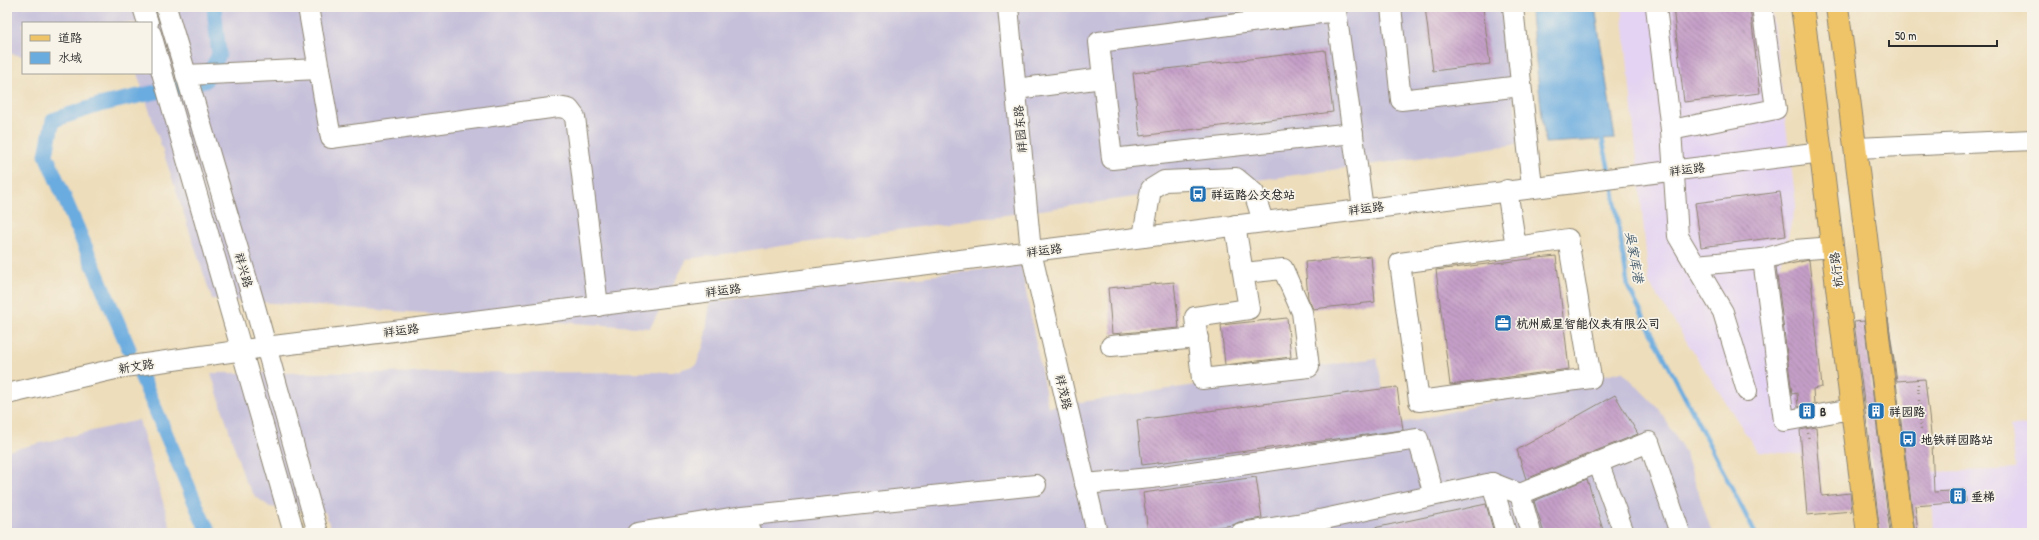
<svg xmlns="http://www.w3.org/2000/svg" width="2039" height="540" font-family="'Patrick Hand','LXGW WenKai TC',sans-serif">
  <defs>
    <pattern id="building-back-hatch" width="6" height="6" patternUnits="userSpaceOnUse"><rect width="6" height="6" fill="#c59fc8"/><path d="M-1 5l2 2M0 0l6 6M5-1l2 2" fill="none" stroke="#a082a3"/></pattern>
  </defs>
  <rect width="100%" height="100%" fill="#f7f3e8"/>
  <filter id="ink" filterUnits="userSpaceOnUse"><feTurbulence type="fractalNoise" baseFrequency=".025" numOctaves="2"/><feDisplacementMap in="SourceGraphic" scale="8" xChannelSelector="R" yChannelSelector="G"/><feConvolveMatrix kernelMatrix="1 2 1 2 8 2 1 2 1" color-interpolation-filters="sRGB"/></filter>
  <filter id="wash" filterUnits="userSpaceOnUse"><feTurbulence type="fractalNoise" baseFrequency=".012" numOctaves="4" result="noise"/><feDisplacementMap in="SourceGraphic" scale="16" xChannelSelector="R" yChannelSelector="G"/><feGaussianBlur stdDeviation="0.9" result="paint"/><feColorMatrix in="noise" values="0 0 0 0 0 0 0 0 0 0 0 0 0 0 0 0 0 1.4 0 .05"/><feComposite in="paint" operator="in"/></filter>
  <g filter="url(#wash)">
    <rect width="100%" height="100%" fill="#edddba"/>
    <g fill="#e4d3f2">
      <polygon points="1622,7 1771,7 1796,204 1779,272 1810,455 1757,451 1649,283"/>
      <polygon points="2032,425 2032,533 1933,533 1930,472 2016,469 2010,426"/>
    </g>
    <g fill="#c6c0da">
      <polygon points="7,7 1504,7 1519,144 687,259 650,328 212,299 137,73 151,73 151,23 23,23 23,56 7,53"/>
      <polygon points="1021,265 1048,407 1377,358 1390,426 1622,371 1659,409 1685,452 1712,533 332,533 325,512 270,507 255,496 245,481 211,373 673,372 696,365 704,344 710,302"/>
      <polygon points="139,420 172,533 7,533 7,451"/>
    </g>
    <polygon fill="#6bacdf" stroke="#4b6c85" points="1530,7 1595,7 1615,139 1545,143"/>
    <g fill="none" stroke-linecap="round" stroke-linejoin="round">
      <g stroke="#6bacdf" stroke-width="4.5">
        <polyline points="1601,134 1610,174"/>
        <polyline points="1612,183 1628,287 1755,533"/>
      </g>
      <g stroke="#6bacdf" stroke-width="15">
        <polyline points="129,349 46,155 53,120 99,105 205,81 219,55 214,7"/>
        <polyline points="140,373 202,519 210,533"/>
      </g>
    </g>
    <g id="blocks">
      <g fill="url(#building-back-hatch)">
        <polygon points="1425,7 1483,7 1490,64 1433,71"/>
        <polygon points="1673,7 1750,7 1760,93 1684,102"/>
        <polygon points="1325,50 1333,112 1140,136 1133,73"/>
        <polygon points="1780,192 1786,236 1701,247 1695,203"/>
        <polygon points="1371,256 1375,302 1313,309 1308,298 1305,262"/>
        <polygon points="1556,256 1569,369 1450,385 1436,270"/>
        <polygon points="1809,260 1822,387 1813,389 1814,404 1798,407 1797,393 1792,394 1776,267"/>
        <polygon points="1174,282 1179,328 1112,334 1108,288"/>
        <polygon points="1287,318 1291,357 1225,365 1221,325"/>
        <polygon points="1888,318 1897,381 1925,379 1932,443 1934,492 1965,490 1966,502 1915,506 1918,533 1915,533"/>
        <polygon points="1864,321 1882,469 1890,533 1880,533 1872,466 1854,322"/>
        <polygon points="1397,387 1403,430 1142,465 1137,420"/>
        <polygon points="1615,395 1638,434 1526,479 1517,450"/>
        <polygon points="1816,427 1822,496 1850,493 1852,511 1807,515 1800,430"/>
        <polygon points="1256,477 1262,518 1239,522 1233,525 1177,533 1148,533 1143,493"/>
        <polygon points="1587,479 1604,533 1544,533 1534,501"/>
        <polygon points="1486,504 1494,533 1375,533 1374,528"/>
      </g>
    </g>
  </g>
  <g filter="url(#ink)">
    <use href="#blocks" fill-opacity="0" stroke="#8c8472" stroke-width="1"/>
    <g fill="none" stroke-linecap="round" stroke-linejoin="round">
      <defs>
        <g id="minor">
          <polyline points="143,7 148,23"/>
          <polyline points="166,7 254,303 318,533"/>
          <polyline points="308,7 331,138 558,107 569,109 575,117 598,306"/>
          <polyline points="1008,7 1031,252 1097,533"/>
          <polyline points="1391,7 1401,100 1521,86"/>
          <polyline points="1513,7 1532,187"/>
          <polyline points="1656,7 1671,130 1678,236 1723,312 1747,391"/>
          <polyline points="151,34 294,533"/>
          <polyline points="186,75 319,69"/>
          <polyline points="1016,89 1103,78"/>
          <polyline points="1671,130 1776,109 1762,7"/>
          <polyline points="1353,133 1112,159 1099,42 1336,11 1363,209"/>
          <polyline points="1857,148 2032,140"/>
          <polyline points="1507,190 1516,247 1400,263 1419,401 1591,378 1568,239 1516,247"/>
          <polyline points="1235,225 1249,309 1195,317 1202,379 1309,367 1302,312 1283,269 1243,273"/>
          <polyline points="1143,237 1151,189 1164,181 1236,178 1254,193 1263,221"/>
          <polyline points="1763,259 1784,421 1852,409"/>
          <polyline points="1695,265 1763,259 1795,250 1833,247"/>
          <polyline points="1111,346 1198,338"/>
          <polyline points="7,394 124,367 266,347 1822,152"/>
          <polyline points="1598,462 1624,533"/>
          <polyline points="1492,483 1506,533"/>
          <polyline points="1085,484 1151,478 1418,439 1434,495"/>
          <polyline points="743,516 751,533"/>
          <polyline points="637,533 743,516 1036,485"/>
          <polyline points="1241,533 1315,521 1492,483 1520,494"/>
          <polyline points="1531,533 1520,494 1649,442 1680,533"/>
        </g>
        <g id="major">
          <path d="M1802,7C1826,182 1844,358 1868,533"/>
          <path d="M1837,7C1861,182 1879,358 1903,533"/>
        </g>
      </defs>
      <use href="#minor" stroke="#8c8472" stroke-width="22"/>
      <use href="#major" stroke="#8c8472" stroke-width="24"/>
      <g stroke="#8c8472" stroke-width="2.5" stroke-dasharray="1 3" stroke-linecap="butt">
        <polyline points="1918,384 1921,429"/>
        <polyline points="1808,433 1809,441"/>
      </g>
      <use href="#minor" stroke="#fff" stroke-width="20"/>
      <use href="#major" stroke="#efc469" stroke-width="22"/>
    </g>
  </g>
  <defs>
    <symbol id="bus-square" viewBox="-11 -11 22 22"><rect x="-9" y="-9" width="18" height="18" rx="4" fill="#1f6fb2" stroke="#f7f3e8"/><path d="M-5-6H5V4H4V6H2V4H-2V6H-4V4H-5ZM-3.5-4V0h7V-4ZM-3.5 1.2v1.5H-2V1.2ZM2 1.2v1.5H3.5V1.2Z" fill="#fff"/></symbol>
    <symbol id="office-square" viewBox="-11 -11 22 22"><rect x="-9" y="-9" width="18" height="18" rx="4" fill="#1f6fb2" stroke="#f7f3e8"/><path d="M-6-3h4V-5.5h4V-3h4V5H-6ZM-1-4.5V-3h2v-1.5ZM-6 0V1H6V0Z" fill="#fff"/></symbol>
    <symbol id="building-square" viewBox="-11 -11 22 22"><rect x="-9" y="-9" width="18" height="18" rx="4" fill="#1f6fb2" stroke="#f7f3e8"/><path d="M-4-6H4V6H1V3H-1V6H-4ZM-2.5-4.3h1.7v1.8h-1.7ZM.8-4.3h1.7v1.8H.8ZM-2.5-1h1.7V.8h-1.7ZM.8-1h1.7V.8H.8Z" fill="#fff"/></symbol>
  </defs>
  <g fill-rule="evenodd">
    <use href="#bus-square" x="1188" y="184" width="20" height="20"/>
    <use href="#office-square" x="1493" y="313" width="20" height="20"/>
    <use href="#building-square" x="1797" y="401" width="20" height="20"/>
    <use href="#building-square" x="1866" y="401" width="20" height="20"/>
    <use href="#bus-square" x="1898" y="429" width="20" height="20"/>
    <use href="#building-square" x="1948" y="486" width="20" height="20"/>
  </g>
  <g text-anchor="middle" dominant-baseline="central" stroke-width="3.5" stroke-linejoin="round" paint-order="stroke">
    <g font-size="12" fill="#2b2b2b" stroke="#f7f3e8">
      <text transform="translate(1020 129) rotate(-95)">祥园东路</text>
      <text transform="translate(1687 169) rotate(-7)">祥运路</text>
      <text transform="translate(1366 208) rotate(-7)">祥运路</text>
      <text transform="translate(1044 250) rotate(-7)">祥运路</text>
      <text transform="translate(244 270) rotate(74)">祥兴路</text>
      <text transform="translate(1836 270) rotate(-97)">杭行路</text>
      <text transform="translate(723 290) rotate(-7)">祥运路</text>
      <text transform="translate(401 330) rotate(-7)">祥运路</text>
      <text transform="translate(136 366) rotate(-9)">新文路</text>
      <text transform="translate(1064 392) rotate(77)">祥茂路</text>
    </g>
    <g font-size="12" font-weight="bold" fill="#2b2b2b" stroke="#f7f3e8" text-anchor="start">
      <text x="1211" y="194">祥运路公交总站</text>
      <text x="1516" y="323">杭州威星智能仪表有限公司</text>
      <text x="1820" y="411">B</text>
      <text x="1889" y="411">祥园路</text>
      <text x="1921" y="439">地铁祥园路站</text>
      <text x="1971" y="496">垂梯</text>
    </g>
    <g font-size="13" font-style="italic" fill="#41586a" stroke="#f7f3e8">
      <text transform="translate(1635 257) rotate(80)">吴家库港</text>
    </g>
  </g>
  <rect width="2039" height="540" fill="none" stroke="#f7f3e8" stroke-width="24"/>
  <rect x="22" y="22" width="130" height="52" fill="#f7f3e8" stroke="#a5a39c"/>
  <rect x="30" y="35" width="20" height="6" fill="#efc469" stroke="#a5a39c"/>
  <text x="58" y="42" font-size="12" fill="#2b2b2b">道路</text>
  <rect x="30" y="52" width="20" height="12" fill="#6bacdf" stroke="#a5a39c"/>
  <text x="58" y="62" font-size="12" fill="#2b2b2b">水域</text>
  <path d="M1889 40v6h108v-6" fill="none" stroke="#2b2b2b" stroke-width="2"/>
  <text x="1895" y="40" font-size="12" fill="#2b2b2b" stroke="#f7f3e8" stroke-width="3" paint-order="stroke">50 m</text>
</svg>
